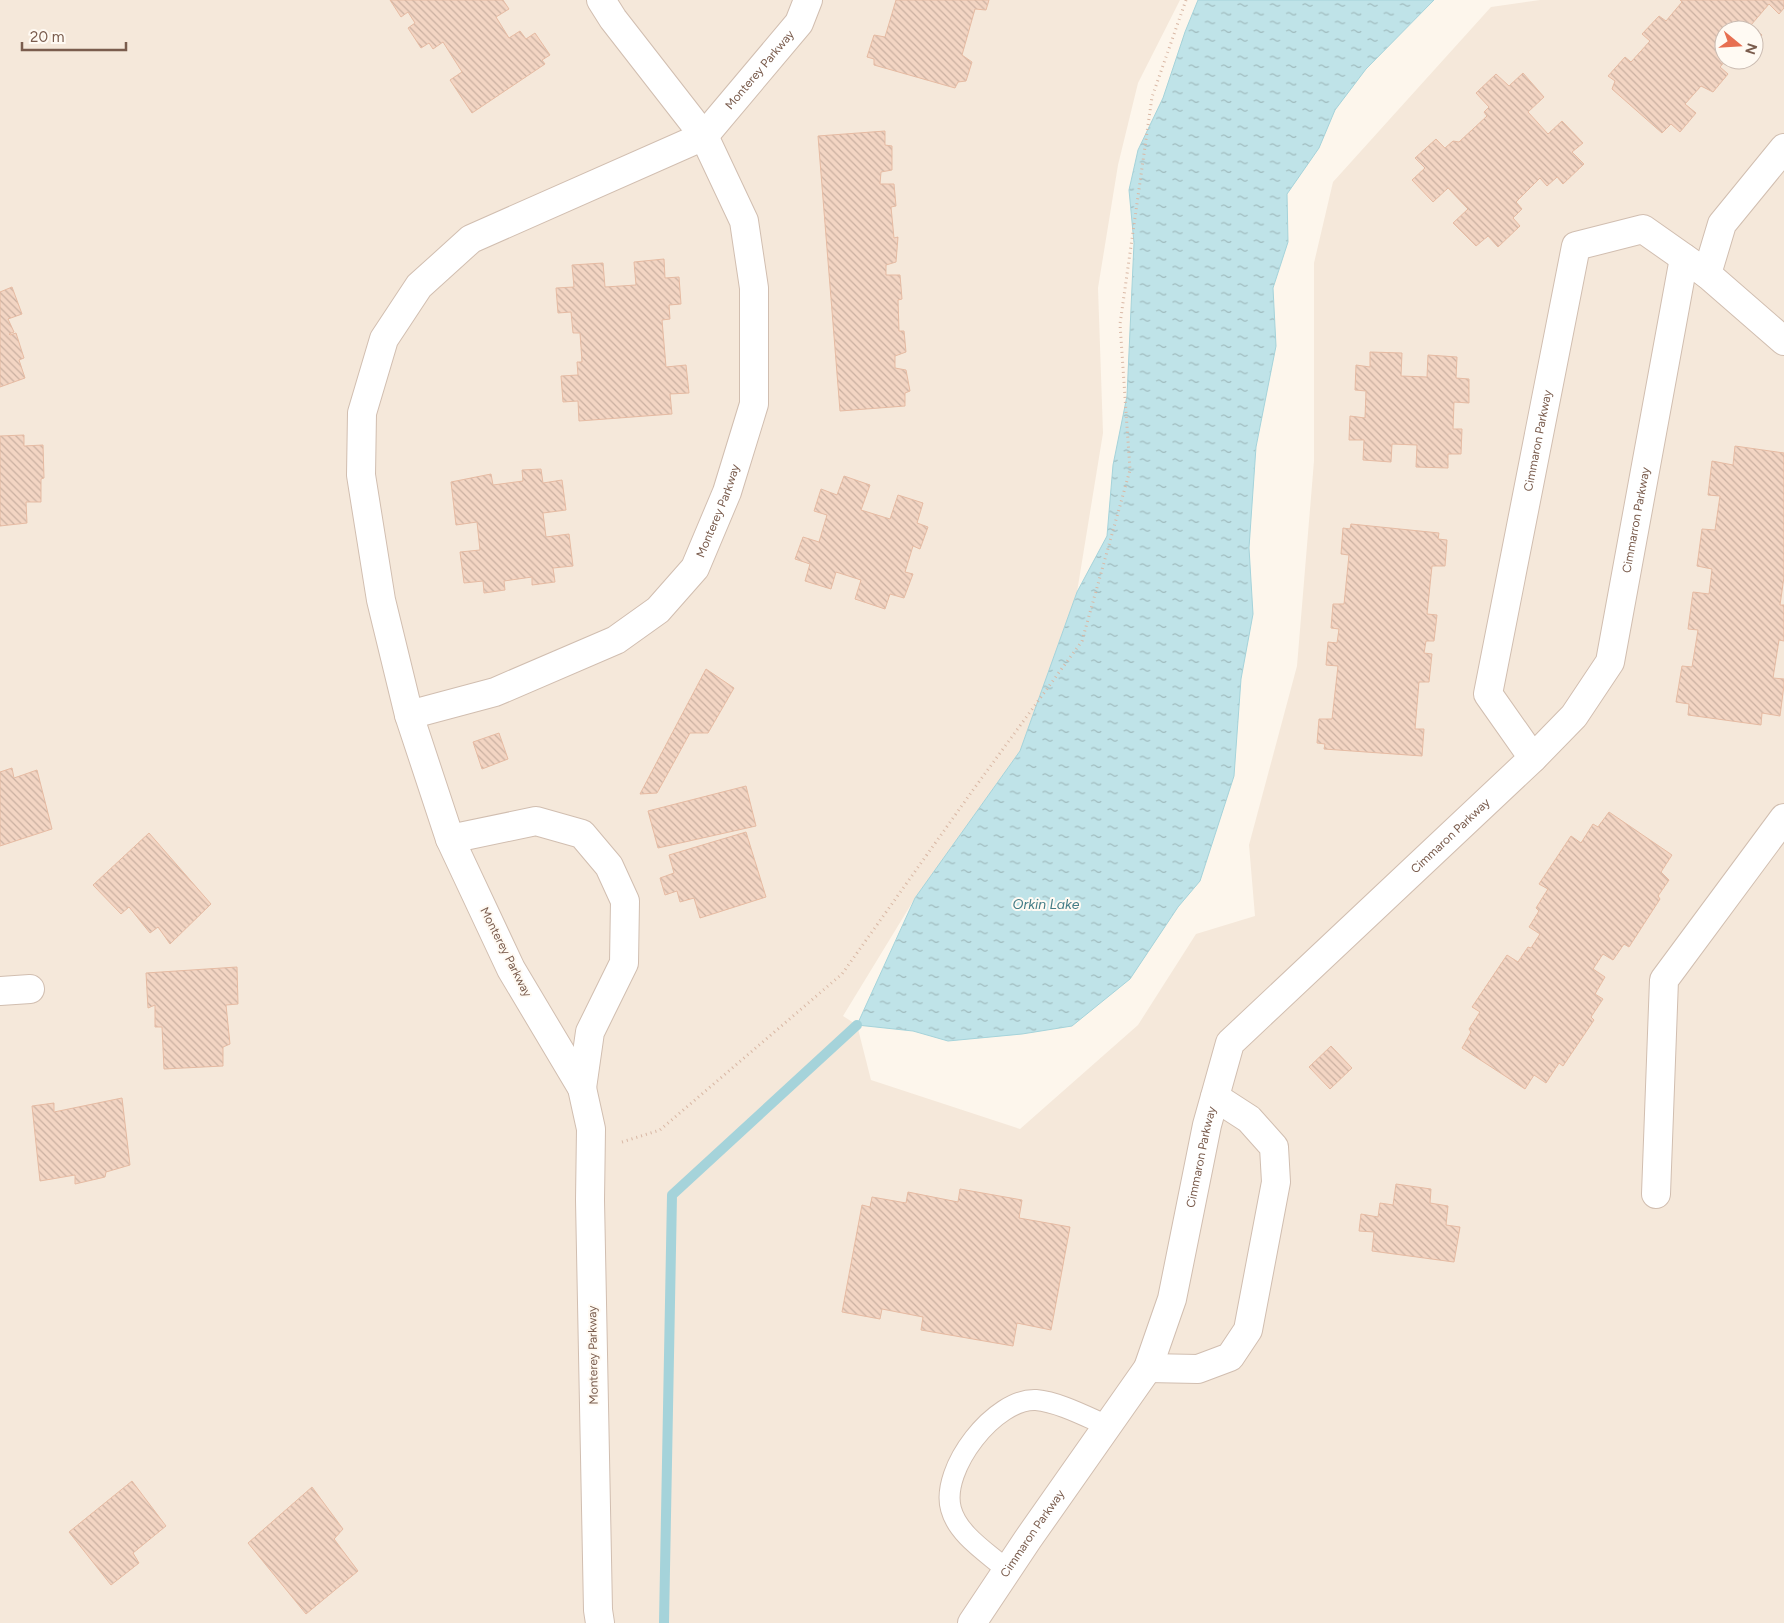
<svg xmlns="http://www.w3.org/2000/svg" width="1784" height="1623" font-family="Figtree,sans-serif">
  <defs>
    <pattern id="water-ripples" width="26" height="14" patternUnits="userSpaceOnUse" patternTransform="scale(1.25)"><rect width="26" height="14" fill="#bfe3e8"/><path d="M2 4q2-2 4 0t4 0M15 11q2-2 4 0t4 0" fill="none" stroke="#a0bbbe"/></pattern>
    <pattern id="building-back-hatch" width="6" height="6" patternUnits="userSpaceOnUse" patternTransform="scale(1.25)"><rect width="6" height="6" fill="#f3d5c3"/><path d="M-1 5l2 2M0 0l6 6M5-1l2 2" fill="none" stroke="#cab0a1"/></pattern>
  </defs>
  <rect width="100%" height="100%" fill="#fdf6ec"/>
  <path fill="#f5e8da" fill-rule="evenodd" d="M0,0H1180L1138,83L1118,165L1098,288L1103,433L1077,592L1020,751L915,898L843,1016L857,1025L871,1080L1020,1129L1138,1025L1196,934L1255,916L1249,845L1297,666L1314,461V263L1333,182L1491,7L1540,0H1784V1623H0ZM1724,30H1754V60H1724Z"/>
  <polygon fill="url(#water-ripples)" stroke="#a5d3da" points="1198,0 1434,0 1366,69 1335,110 1319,148 1287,194 1288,242 1273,288 1276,346 1256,447 1249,548 1253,614 1241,679 1234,776 1200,881 1178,907 1130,979 1072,1026 1022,1034 948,1041 913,1031 857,1025 915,898 1020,751 1077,592 1107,536 1113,465 1127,396 1134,243 1129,190 1138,150 1163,98 1185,32"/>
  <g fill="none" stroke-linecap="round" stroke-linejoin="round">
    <polyline stroke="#a5d3da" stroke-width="10" points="664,1623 672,1195 857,1025"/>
  </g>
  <g fill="url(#building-back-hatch)" stroke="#e6bba3">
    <polygon points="390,0 503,0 509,9 496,17 509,38 520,31 526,39 535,33 550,55 542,60 545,64 472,113 450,80 462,72 443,42 433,49 429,43 421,48 408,28 415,23 408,12 401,17"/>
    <polygon points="896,0 989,0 986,10 975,9 962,55 972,62 966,81 958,82 955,88 874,65 874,59 867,57 874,35 885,37"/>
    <polygon points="1680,0 1784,0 1784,8 1779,14 1769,4 1751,25 1762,35 1754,44 1754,30 1724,30 1724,60 1726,60 1720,67 1728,74 1713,92 1701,86 1685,104 1696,113 1680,132 1671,124 1662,133 1612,89 1615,81 1608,76 1625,57 1631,62 1650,41 1642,34 1659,16 1666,21 1682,2"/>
    <polygon points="1523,73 1544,97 1528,112 1548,134 1562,121 1583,143 1572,152 1584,164 1563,184 1557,177 1547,186 1540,178 1516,202 1522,209 1513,218 1520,226 1498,247 1488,236 1476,246 1453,223 1468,209 1448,188 1433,202 1412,180 1425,168 1415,158 1436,139 1445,148 1453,141 1459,142 1487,116 1484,112 1489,107 1476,93 1496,74 1509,86"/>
    <polygon points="885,131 885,145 892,146 892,170 881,172 880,184 894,184 896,206 891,207 894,238 898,237 896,262 886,265 886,275 900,275 902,299 898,300 899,331 904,331 906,352 895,356 895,368 906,370 910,391 905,393 905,406 840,411 818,136"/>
    <polygon points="664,259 665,278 679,277 681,304 669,305 670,319 662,320 666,367 686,365 689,393 670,394 672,414 579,421 578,401 563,402 561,376 578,375 577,362 582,362 580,333 573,333 571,312 558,313 556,288 574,287 572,265 603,263 605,287 636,285 634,262"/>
    <polygon points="12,287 22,314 8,319 14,332 9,334 10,335 16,333 24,358 19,360 25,378 0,387 0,292"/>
    <polygon points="1370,352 1402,353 1401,376 1427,377 1428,355 1457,357 1456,378 1469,379 1469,403 1454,402 1453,429 1462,429 1461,454 1448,454 1448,468 1416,467 1417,445 1392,444 1391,462 1363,460 1364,440 1349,440 1350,416 1365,418 1366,391 1355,390 1356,365 1370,367"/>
    <polygon points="24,435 24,446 43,445 44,478 41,479 41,502 26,502 27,523 0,526 0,436"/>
    <polygon points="1735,446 1784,453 1784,577 1780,605 1784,605 1784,641 1779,640 1773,678 1784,679 1784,685 1780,716 1762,713 1761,725 1688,715 1689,704 1676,702 1682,666 1692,667 1698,630 1688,629 1693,592 1709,594 1712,569 1697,566 1702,529 1715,530 1720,496 1708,495 1712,461 1733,465"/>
    <polygon points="541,469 543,483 562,480 566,510 543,513 546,537 569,534 573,566 553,568 555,582 532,585 532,577 504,581 505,590 484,593 483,581 464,583 460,552 480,550 477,522 456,525 451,482 491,474 493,485 523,481 522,470"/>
    <polygon points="844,476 870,485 861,510 890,519 898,495 923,503 917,523 928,527 920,549 913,546 905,572 913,574 904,598 890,594 885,609 855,599 861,580 836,572 831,589 805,581 810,564 795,559 803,537 819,542 827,515 814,511 821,489 837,495"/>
    <polygon points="1351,524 1439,533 1438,539 1447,540 1445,566 1432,566 1427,614 1437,615 1434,641 1426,641 1424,653 1432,654 1429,682 1419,682 1415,729 1424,729 1422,756 1324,749 1325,744 1317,743 1319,719 1332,719 1338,666 1326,665 1328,642 1337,643 1339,629 1331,628 1333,604 1344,604 1349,555 1341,554 1343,528 1350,529"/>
    <polygon points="706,669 734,688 708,733 690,733 657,793 640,794"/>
    <polygon points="499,733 508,759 482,769 473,742"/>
    <polygon points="12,768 14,778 37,770 52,829 0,846 0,772"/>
    <polygon points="746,786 756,826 658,848 648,811"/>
    <polygon points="1609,812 1672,855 1661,872 1669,880 1658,896 1660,899 1629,947 1624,944 1613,960 1603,954 1593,969 1605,977 1595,994 1603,999 1591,1017 1594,1020 1563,1066 1559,1063 1546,1083 1534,1075 1525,1089 1462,1048 1471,1032 1469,1029 1480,1012 1472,1007 1507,955 1518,962 1528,947 1531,948 1540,934 1529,927 1539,911 1536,908 1548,889 1539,884 1571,836 1581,843 1593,824 1598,827"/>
    <polygon points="746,832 766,897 700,918 694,898 680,902 677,891 665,895 660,878 674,873 669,855"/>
    <polygon points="149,833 211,904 170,944 158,927 150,933 129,907 121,914 93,885"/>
    <polygon points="237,967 238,1004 226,1005 230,1044 223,1047 223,1066 164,1069 162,1027 155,1027 155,1005 148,1008 146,973"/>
    <polygon points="1331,1046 1352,1068 1330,1089 1309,1067"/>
    <polygon points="122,1098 130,1165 106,1172 105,1177 75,1184 75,1175 40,1181 32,1106 54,1103 54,1112"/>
    <polygon points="1396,1184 1431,1189 1430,1203 1448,1206 1446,1225 1460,1227 1454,1262 1372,1251 1374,1232 1359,1231 1361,1214 1378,1217 1380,1203 1393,1205"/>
    <polygon points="960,1189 1022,1200 1019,1218 1070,1227 1051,1330 1017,1323 1013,1346 921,1330 923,1317 882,1309 880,1319 842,1312 862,1205 870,1207 872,1197 906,1203 908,1192 958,1202"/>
    <polygon points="132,1481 166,1526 133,1553 139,1563 111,1585 69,1532"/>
    <polygon points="312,1487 343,1529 334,1539 358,1571 306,1614 248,1543"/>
  </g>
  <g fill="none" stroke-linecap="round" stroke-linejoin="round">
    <defs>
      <path id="service" d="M1007,1570C988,1553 958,1535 951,1509C940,1469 995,1398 1036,1400C1059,1402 1087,1417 1108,1426"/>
      <g id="minor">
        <polyline points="1707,274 1722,224 1784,148"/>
        <path id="s1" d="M409,715L495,692L616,640L658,610L695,568L727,492L754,404V288L744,221L704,136L613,19L601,0"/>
        <path id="s2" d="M1533,758L1574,716L1610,662L1684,258"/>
        <polyline points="450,839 536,821 582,834 609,866 625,901 624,963 590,1032 582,1088"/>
        <polyline points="0,991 30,989"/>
        <polyline points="1656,1194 1664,980 1784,818"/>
        <polyline points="1148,1368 1198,1369 1230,1357 1248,1330 1276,1182 1274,1147 1249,1119 1215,1097"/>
        <path id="s3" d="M600,1623L598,1610L590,1200L591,1129L582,1088L511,969L450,839L409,715L381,600L361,475L362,413L384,339L419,286L471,239L704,136L799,23L808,0"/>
        <path id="s4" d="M972,1623L1028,1539L1148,1368L1172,1299L1207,1125L1230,1043L1533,758L1488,694L1576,246L1643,229L1707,274L1784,341"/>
      </g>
    </defs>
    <use href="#service" stroke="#d1beb0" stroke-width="22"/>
    <use href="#minor" stroke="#d1beb0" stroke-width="30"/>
    <polyline stroke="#d9b8a5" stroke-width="3" stroke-dasharray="1 4" stroke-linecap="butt" points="622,1142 660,1130 842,974 973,790 1082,641 1130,470 1120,324 1152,97 1186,0"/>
    <use href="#service" stroke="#fff" stroke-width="20"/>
    <use href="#minor" stroke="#fff" stroke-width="28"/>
  </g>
  <g text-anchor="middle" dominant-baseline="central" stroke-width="4" stroke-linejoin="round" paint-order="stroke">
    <g font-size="12" fill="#7a5c4d" stroke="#fffaf3">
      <text stroke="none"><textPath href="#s3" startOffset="1808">Monterey Parkway</textPath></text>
      <text stroke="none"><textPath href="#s4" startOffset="1398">Cimmaron Parkway</textPath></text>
      <text stroke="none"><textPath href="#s1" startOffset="390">Monterey Parkway</textPath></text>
      <text stroke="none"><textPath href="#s2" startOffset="268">Cimmarron Parkway</textPath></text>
      <text stroke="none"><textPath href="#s4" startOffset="948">Cimmaron Parkway</textPath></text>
      <text transform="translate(506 952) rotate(63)">Monterey Parkway</text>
      <text stroke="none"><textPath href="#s4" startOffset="528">Cimmaron Parkway</textPath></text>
      <text transform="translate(593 1355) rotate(-91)">Monterey Parkway</text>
      <text stroke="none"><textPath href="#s4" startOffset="108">Cimmaron Parkway</textPath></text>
    </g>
    <g font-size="14" font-style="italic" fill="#437c86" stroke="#fffaf3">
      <text x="1046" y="904">Orkin Lake</text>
    </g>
  </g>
  <g transform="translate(1739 45) rotate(108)"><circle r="24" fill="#fffaf3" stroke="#cabbb1"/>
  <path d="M0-4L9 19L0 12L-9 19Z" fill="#e76f51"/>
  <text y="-8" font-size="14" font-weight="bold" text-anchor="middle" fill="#7a5c4d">N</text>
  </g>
  <path d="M22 42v8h104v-8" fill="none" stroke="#7a5c4d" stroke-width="2.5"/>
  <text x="30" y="42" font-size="15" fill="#7a5c4d" stroke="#fffaf3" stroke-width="4" paint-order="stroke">20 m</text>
</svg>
